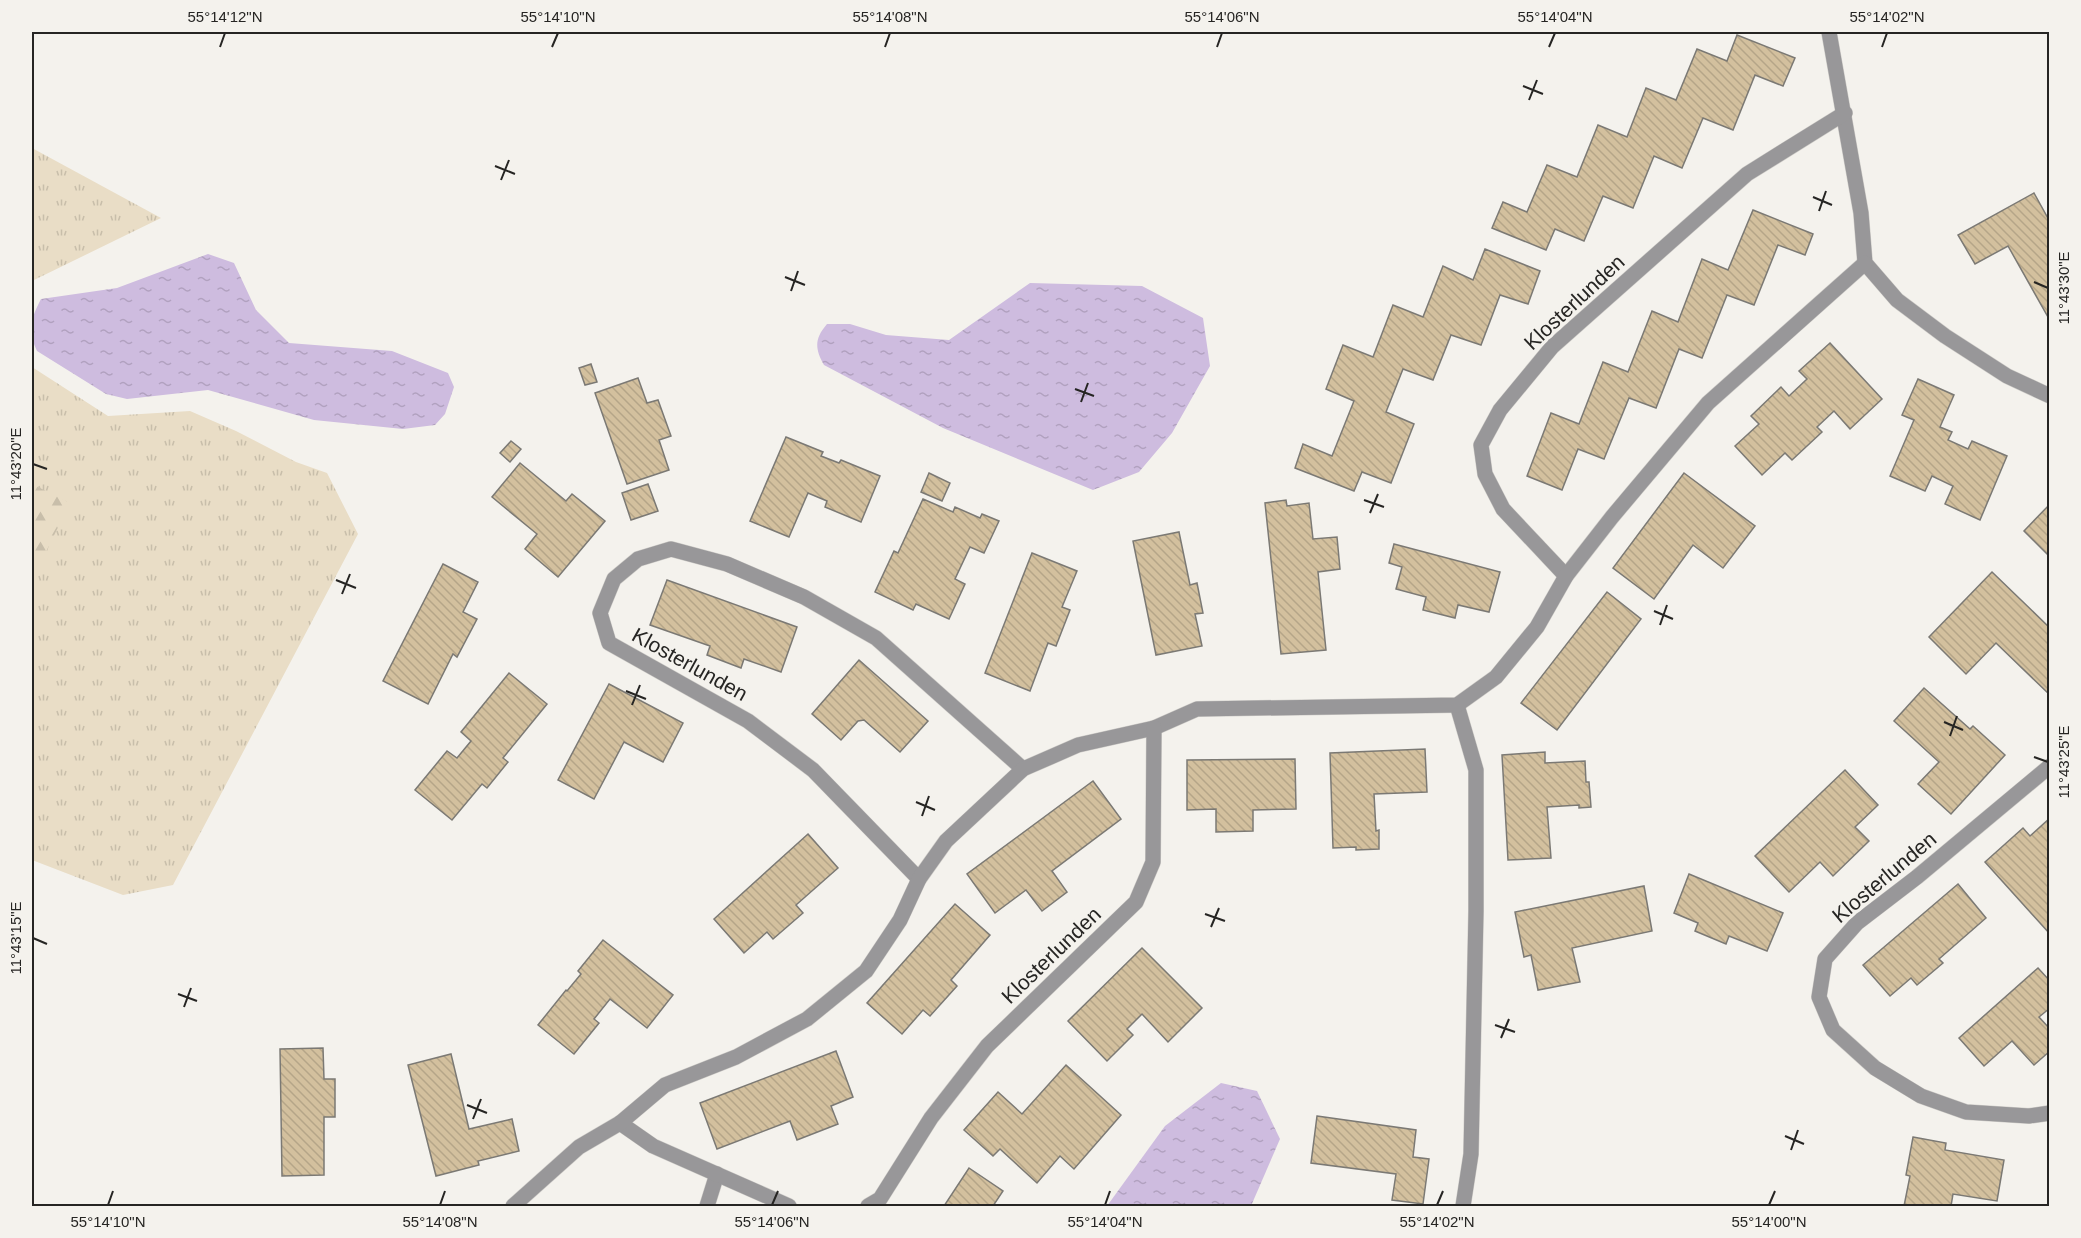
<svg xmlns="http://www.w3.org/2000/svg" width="2081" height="1238" font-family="Helvetica,sans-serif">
  <defs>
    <pattern id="grass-tufts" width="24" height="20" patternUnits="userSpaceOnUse" patternTransform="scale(1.5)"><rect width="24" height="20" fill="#e9ddc6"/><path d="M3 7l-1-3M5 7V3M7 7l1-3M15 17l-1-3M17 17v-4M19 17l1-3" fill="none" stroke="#c8beaa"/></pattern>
    <pattern id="forest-firs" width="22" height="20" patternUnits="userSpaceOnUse" patternTransform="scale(1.5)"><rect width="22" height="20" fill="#e9ddc6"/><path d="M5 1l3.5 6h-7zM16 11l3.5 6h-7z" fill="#c8beaa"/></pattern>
    <pattern id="water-ripples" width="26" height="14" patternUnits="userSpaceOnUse" patternTransform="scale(1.5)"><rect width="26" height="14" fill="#cebcdf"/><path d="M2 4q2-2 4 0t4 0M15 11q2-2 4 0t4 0" fill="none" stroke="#b1a1bf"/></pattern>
    <pattern id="building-back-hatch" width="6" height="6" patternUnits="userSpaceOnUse" patternTransform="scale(1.5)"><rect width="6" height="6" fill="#d3c09e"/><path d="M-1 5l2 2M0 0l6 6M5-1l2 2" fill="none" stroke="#b5a588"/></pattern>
  </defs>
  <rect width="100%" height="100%" fill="#f4f2ed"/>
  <g fill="url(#grass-tufts)">
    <polygon points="32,148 161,218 32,281"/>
    <polygon points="32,367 108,416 190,411 236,431 296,462 327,473 358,534 173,885 123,895 32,860"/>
  </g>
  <polygon fill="url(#forest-firs)" points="32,484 70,503 32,580"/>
  <g fill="url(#water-ripples)">
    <path d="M208,254L234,263L256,310L289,343L392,351L448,373L454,387L445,414L435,425L403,429L314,420L208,390L127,399L106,394L37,351C27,331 31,318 41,299L117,288Z"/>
    <path d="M1030,283L1142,286L1203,318L1210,366L1172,433L1139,472L1093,490L943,428L824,365C815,349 814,339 827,324H850L886,335L949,340Z"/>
    <polygon points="1221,1083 1257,1091 1280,1139 1251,1206 1107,1206 1165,1126"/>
  </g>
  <g fill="url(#building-back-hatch)" stroke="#7b7974" stroke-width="1.5">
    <polygon points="1737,35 1795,58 1783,86 1755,75 1733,130 1703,118 1682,168 1654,156 1633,208 1603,196 1584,241 1555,229 1546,250 1492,228 1503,202 1527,212 1547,165 1577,177 1598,125 1627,137 1646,88 1676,100 1697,49 1727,61"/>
    <polygon points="2034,193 2050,222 2050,316 2048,317 2008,246 1975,264 1958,235"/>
    <polygon points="1753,210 1813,234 1805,255 1778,245 1754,305 1727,295 1702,358 1679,349 1656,408 1629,398 1604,459 1578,449 1562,490 1527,476 1551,413 1579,424 1603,362 1628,372 1652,311 1678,322 1702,259 1728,270"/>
    <polygon points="1485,249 1540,271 1528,304 1500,295 1481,345 1451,335 1433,380 1403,369 1386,412 1414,424 1391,483 1362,472 1354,491 1295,468 1303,444 1332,456 1354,401 1326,389 1343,345 1373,357 1393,305 1423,317 1443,266 1473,280"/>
    <polygon points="1830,343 1882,399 1850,429 1834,411 1817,427 1822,432 1792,460 1785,453 1762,475 1735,446 1759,424 1751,416 1781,387 1789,396 1807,379 1799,371"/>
    <polygon points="591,364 597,382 585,385 579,368"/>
    <polygon points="638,378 647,403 658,400 671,436 659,440 669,470 627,484 595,393"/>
    <polygon points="1918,379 1954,395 1940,427 1952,432 1948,440 1968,449 1972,441 2007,456 1980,520 1945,504 1953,486 1932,476 1925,491 1890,476 1914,420 1902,415"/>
    <polygon points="786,437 823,452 821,456 839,463 841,460 880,476 861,522 825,507 827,501 808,493 789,537 750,521"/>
    <polygon points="511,441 521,449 510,462 500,453"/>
    <polygon points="520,463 566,501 572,494 605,521 558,577 525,549 537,534 492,497"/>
    <polygon points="929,473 950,483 942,501 921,492"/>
    <polygon points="1684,473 1755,526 1723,568 1693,545 1654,599 1613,568"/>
    <polygon points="648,484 658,511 631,520 622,493"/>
    <polygon points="923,499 953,512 955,507 980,518 982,514 999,521 984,553 970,547 955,579 965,584 949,619 916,604 913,610 875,592 894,551 898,553"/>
    <polygon points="1286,500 1287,506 1309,503 1313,539 1337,537 1340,569 1318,572 1326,650 1281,654 1265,503"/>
    <polygon points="2050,504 2050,555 2049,556 2024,531"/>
    <polygon points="1179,532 1190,585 1197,583 1203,613 1195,614 1202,646 1156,655 1133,541"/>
    <polygon points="1394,544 1500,572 1489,612 1458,605 1455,618 1423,610 1426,597 1396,589 1402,567 1389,563"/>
    <polygon points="1032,553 1077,571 1062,607 1070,610 1056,646 1048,643 1030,691 985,673"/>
    <polygon points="443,564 478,582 463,612 477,619 457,657 453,654 428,704 383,681"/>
    <polygon points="1992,572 2050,628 2050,695 1996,643 1966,674 1929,637"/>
    <polygon points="667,580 797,627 781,672 744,659 741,668 707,655 710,646 650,625"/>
    <polygon points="1607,592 1641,619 1557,730 1521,703"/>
    <polygon points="859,660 928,721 900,752 864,720 858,721 841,740 812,714"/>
    <polygon points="509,673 547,704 503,758 508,762 487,788 482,784 452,820 415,790 447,751 457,758 471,741 461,732"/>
    <polygon points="609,684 683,723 663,762 624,742 594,799 558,780"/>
    <polygon points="1924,688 1970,729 1973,726 2005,755 1951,814 1918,784 1939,762 1894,721"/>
    <polygon points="1425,749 1427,792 1374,794 1376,831 1379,830 1379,849 1356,850 1356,847 1333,848 1330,753"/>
    <polygon points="1545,752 1545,763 1585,761 1586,782 1589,782 1591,807 1579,808 1579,805 1547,807 1551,858 1508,860 1502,755"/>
    <polygon points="1295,759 1296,809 1253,810 1253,831 1216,832 1216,809 1187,810 1187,760"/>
    <polygon points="1845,770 1878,805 1855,827 1869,841 1833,876 1820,862 1789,892 1755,856"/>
    <polygon points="1093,781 1121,819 1052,871 1067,892 1042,911 1026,890 995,913 967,874"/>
    <polygon points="2050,818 2050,934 1985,862 2023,828 2030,836"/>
    <polygon points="808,834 838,868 796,905 803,913 773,939 767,932 744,953 714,919"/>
    <polygon points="1689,874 1783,913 1767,951 1729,936 1726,944 1695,931 1698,923 1674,913"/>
    <polygon points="1958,884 1986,918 1939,959 1943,963 1917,985 1911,978 1890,996 1863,965"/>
    <polygon points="1644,886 1652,931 1572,948 1580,982 1538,990 1531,955 1524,957 1515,912"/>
    <polygon points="955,904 990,935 951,980 957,986 930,1016 923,1010 902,1034 867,1003"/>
    <polygon points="603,940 673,995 647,1028 610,999 594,1019 599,1023 574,1054 538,1025 566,990 567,991 581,974 578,971"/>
    <polygon points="1142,948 1202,1008 1168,1042 1142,1014 1127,1029 1133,1035 1107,1061 1068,1021"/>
    <polygon points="2038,968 2050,981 2050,1008 2039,1017 2050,1029 2050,1051 2034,1065 2012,1041 1984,1066 1959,1038"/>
    <polygon points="323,1048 324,1079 335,1079 335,1117 324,1117 324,1175 282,1176 280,1049"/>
    <polygon points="836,1051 853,1097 831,1106 838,1124 797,1140 790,1121 717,1149 700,1103"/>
    <polygon points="451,1054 469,1129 512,1119 519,1151 478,1161 479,1165 436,1176 408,1065"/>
    <polygon points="1066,1065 1121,1115 1074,1169 1060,1156 1037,1183 1000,1149 993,1156 964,1130 998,1092 1022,1114"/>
    <polygon points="1317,1116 1416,1130 1413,1157 1429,1159 1423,1204 1392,1200 1396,1174 1311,1163"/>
    <polygon points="1913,1137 1946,1143 1945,1150 2004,1160 1997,1201 1953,1194 1951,1206 1904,1206 1910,1176 1906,1175"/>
    <polygon points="969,1168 1003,1191 993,1206 944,1206"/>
  </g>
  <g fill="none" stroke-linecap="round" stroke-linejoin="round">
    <defs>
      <polyline id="lane" points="707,1206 717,1174"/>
      <g id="street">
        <polyline points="1829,32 1861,213 1865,263 1897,300 1945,336 2007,376 2050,396"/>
        <polyline points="1566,576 1503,509 1485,474 1481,445 1500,410 1552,347 1747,174 1845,113"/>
        <polyline points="1457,705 1476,770 1476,911 1471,1154 1463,1206"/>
        <polyline points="2050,766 1917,877 1857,923 1825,959 1819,997 1833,1030 1875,1068 1921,1096 1966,1112 2029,1116 2050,1113"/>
        <polyline points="919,879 813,770 748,721 609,643 600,613 614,579 638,559 671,549 727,564 804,597 876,638 1023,769"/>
        <polyline points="620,1123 653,1146 789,1206"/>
        <polyline points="513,1206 579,1147 620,1123 665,1085 736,1057 807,1019 866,971 900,920 919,879 946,841 1023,769 1078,745 1154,728 1197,709 1457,705 1496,677 1537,627 1566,576 1612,517 1708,403 1865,263"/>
        <polyline points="868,1206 880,1199 931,1118 987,1046 1136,902 1153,862 1154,728"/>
      </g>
    </defs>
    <use href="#lane" stroke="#cfcdc9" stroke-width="16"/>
    <use href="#street" stroke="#cfcdc9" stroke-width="16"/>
    <use href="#lane" stroke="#989799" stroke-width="15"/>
    <use href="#street" stroke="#989799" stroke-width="15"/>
  </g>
  <path fill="none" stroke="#262523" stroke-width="2" d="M220,47L225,33M552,47L558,33M885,47L890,33M1217,47L1222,33M1549,47L1555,33M1882,47L1887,33M1523,86L1543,94M1529,100L1537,80M495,166L515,174M501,180L509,160M1813,197L1832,205M1819,211L1826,191M785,277L805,285M2034,282L2048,288M791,291L798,271M1075,389L1094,396M1081,402L1088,383M33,464L47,469M1364,500L1384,507M1370,513L1378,494M336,580L356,588M342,594L350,574M1654,611L1673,619M1660,625L1667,605M626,691L646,699M632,705L640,685M1944,722L1963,730M1950,736L1957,716M2034,757L2048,762M916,802L935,810M922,816L929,796M1205,914L1225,921M1211,927L1219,908M33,938L47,944M178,994L197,1001M184,1007L191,988M1495,1025L1515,1032M1501,1038L1509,1019M467,1105L487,1113M473,1119L481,1099M1785,1136L1804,1144M1791,1150L1798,1130M108,1205L113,1191M440,1205L445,1191M772,1205L778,1191M1105,1205L1110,1191M1437,1205L1443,1191M1769,1205L1775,1191"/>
  <g text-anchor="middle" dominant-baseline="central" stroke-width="6" stroke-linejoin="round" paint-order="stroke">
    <g font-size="21" fill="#262523" stroke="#f4f2ed">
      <text transform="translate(1574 302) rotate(-43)">Klosterlunden</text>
      <text transform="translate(690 664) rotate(29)">Klosterlunden</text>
      <text transform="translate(1884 877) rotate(-40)">Klosterlunden</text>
      <text transform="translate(1051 955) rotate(-44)">Klosterlunden</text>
    </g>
  </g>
  <rect width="2081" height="1238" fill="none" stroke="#f4f2ed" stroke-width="66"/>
  <rect x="33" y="33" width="2015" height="1172" fill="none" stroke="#262523" stroke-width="2"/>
  <g font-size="15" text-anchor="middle" fill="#262523">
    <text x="225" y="22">55°14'12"N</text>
    <text x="558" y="22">55°14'10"N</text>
    <text x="890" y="22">55°14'08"N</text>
    <text x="1222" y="22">55°14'06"N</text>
    <text x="1555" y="22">55°14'04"N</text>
    <text x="1887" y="22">55°14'02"N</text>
    <text transform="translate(2064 288) rotate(-90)" y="5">11°43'30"E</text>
    <text transform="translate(16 464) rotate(-90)" y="5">11°43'20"E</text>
    <text transform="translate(2064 762) rotate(-90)" y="5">11°43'25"E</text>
    <text transform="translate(16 938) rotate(-90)" y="5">11°43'15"E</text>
    <text x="108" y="1227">55°14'10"N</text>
    <text x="440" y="1227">55°14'08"N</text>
    <text x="772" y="1227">55°14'06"N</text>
    <text x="1105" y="1227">55°14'04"N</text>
    <text x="1437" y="1227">55°14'02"N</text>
    <text x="1769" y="1227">55°14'00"N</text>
  </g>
</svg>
